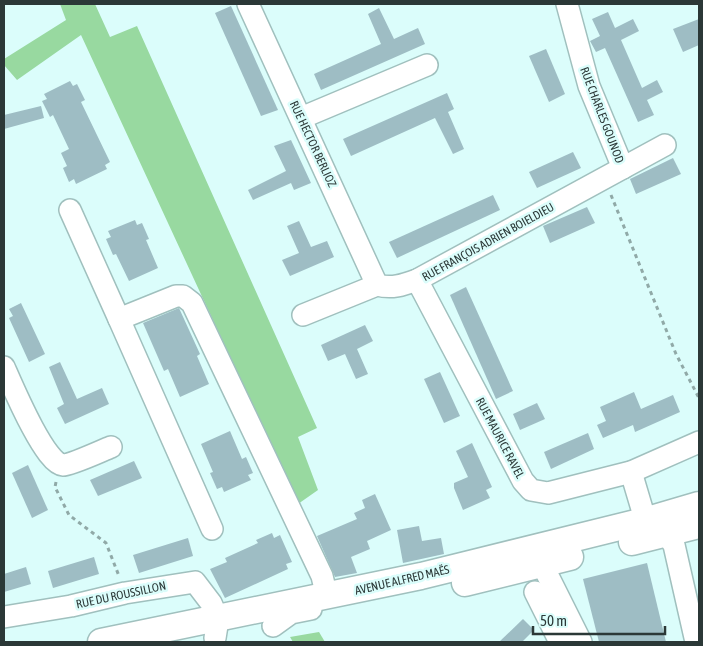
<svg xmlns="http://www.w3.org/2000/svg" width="703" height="646" font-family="'Asap Condensed',sans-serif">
  <rect width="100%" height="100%" fill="#dbfdfb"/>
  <g fill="#98d9a0">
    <polygon points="60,4 95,4 110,37 137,26 317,428 298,437 318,490 298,504 81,35 17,80 4,65 4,59 66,20"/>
    <polygon points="319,632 325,642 293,642 290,637"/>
  </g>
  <g fill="#9ebdc4">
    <polygon points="231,6 278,110 261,116 215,13"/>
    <polygon points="379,8 394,39 418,28 425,44 321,90 314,74 381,44 368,14"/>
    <polygon points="608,12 615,28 633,19 639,31 621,40 642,88 657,80 663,92 647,100 654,115 638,122 605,48 596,52 590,41 600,36 592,19"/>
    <polygon points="699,19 699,45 683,52 673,29"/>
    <polygon points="546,49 565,94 549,102 529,56"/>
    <polygon points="70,81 73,86 77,84 85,100 81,102 110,162 105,165 107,169 76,184 74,179 69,182 63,168 67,166 61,153 69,149 53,115 50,117 42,101 47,99 44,94"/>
    <polygon points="447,93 454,109 448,112 464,149 453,154 435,118 351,156 343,139"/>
    <polygon points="41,106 44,118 4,129 4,115"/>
    <polygon points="291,140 311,183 294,190 291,183 253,200 248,190 286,171 274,146"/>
    <polygon points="573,152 581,168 537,188 529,172"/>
    <polygon points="673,158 681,174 636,194 630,179"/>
    <polygon points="493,195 500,210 397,258 389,242"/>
    <polygon points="587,207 595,223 550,243 543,226"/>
    <polygon points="135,220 137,225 142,223 149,239 146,240 158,268 129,281 116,254 113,255 106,239 111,237 108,231"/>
    <polygon points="299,221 311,247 327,241 334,257 290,276 282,260 299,253 287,226"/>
    <polygon points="466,287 513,391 496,399 450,295"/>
    <polygon points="21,303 45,354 29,362 9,318 13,316 9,309"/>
    <polygon points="179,308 200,354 197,356 209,384 180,397 168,369 164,371 143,323"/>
    <polygon points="365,325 373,341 357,349 368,374 356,379 345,354 328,361 321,345"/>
    <polygon points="60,362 77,399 102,388 109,404 65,424 57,408 64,404 49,367"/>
    <polygon points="440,372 460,416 444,423 424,379"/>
    <polygon points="634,392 641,409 673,395 680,412 635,432 633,425 603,438 597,425 606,421 600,407"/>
    <polygon points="537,403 545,419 520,430 513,414"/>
    <polygon points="230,431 242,459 246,457 253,473 248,475 251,480 224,492 222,487 217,489 210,473 213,472 201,444"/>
    <polygon points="588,433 594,449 551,469 544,452"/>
    <polygon points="472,443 492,487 486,490 490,498 463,510 454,488 454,483 468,477 456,451"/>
    <polygon points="134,461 142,478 98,496 90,480"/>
    <polygon points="28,465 48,510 32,518 12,473"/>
    <polygon points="375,494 391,530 367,541 370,549 351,557 357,573 335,577 317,536 357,519 354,513 365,508 362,500"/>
    <polygon points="419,526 422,541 441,538 444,554 403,563 397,530"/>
    <polygon points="272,533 274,538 280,535 292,562 286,564 288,569 225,598 210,569 227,562 225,558 258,543 256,540"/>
    <polygon points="188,538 193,556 139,573 133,555"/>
    <polygon points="94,557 99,574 53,588 48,571"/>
    <polygon points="647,563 666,642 599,642 583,579"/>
    <polygon points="26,567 31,584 4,592 4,574"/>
    <polygon points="523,619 534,630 522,642 499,642"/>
  </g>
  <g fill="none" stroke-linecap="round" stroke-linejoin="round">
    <defs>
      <g id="minor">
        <polyline points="248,4 377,285"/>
        <polyline points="567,4 589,86 623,168"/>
        <polyline points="301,118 427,65"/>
        <polyline points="70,210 119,319"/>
        <polyline points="417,280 523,481 531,490 548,493 631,472 699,442"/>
        <path d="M303,315L377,285C392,289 403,285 417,280L665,145"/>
        <path d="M4,367C12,385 45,464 63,465C71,465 101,451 111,447"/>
        <polyline points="631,472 642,509 648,520 667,534 674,545 696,642"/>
        <polyline points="212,529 119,319 176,296 183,296 192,303 322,576 327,597"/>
        <polyline points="542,564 581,642"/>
        <polyline points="535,592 560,642"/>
        <polyline points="4,617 71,606 125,593 195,582 211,603 218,619 215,638"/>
        <polyline points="273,626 291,613 311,609"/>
      </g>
      <g id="major">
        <polyline points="632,542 699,525"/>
        <polyline points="465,583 570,557"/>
        <polyline points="101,642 421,576 648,520 699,505"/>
      </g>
    </defs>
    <use href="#minor" stroke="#a0c0be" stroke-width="24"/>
    <use href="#major" stroke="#a0c0be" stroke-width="29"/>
    <g stroke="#90a9a7" stroke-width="3" stroke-dasharray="4 4" stroke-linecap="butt">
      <polyline points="611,195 676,354 699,398"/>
      <polyline points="56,482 55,487 69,515 106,543 119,576"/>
    </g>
    <use href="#minor" stroke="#fff" stroke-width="21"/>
    <use href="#major" stroke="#fff" stroke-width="26"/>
  </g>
  <g text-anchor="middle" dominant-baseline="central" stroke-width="5" stroke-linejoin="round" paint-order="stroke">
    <g font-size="12" fill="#2b3837" stroke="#dbfdfb">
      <text transform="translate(602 115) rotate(69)">RUE CHARLES GOUNOD</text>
      <text transform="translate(313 144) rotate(65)">RUE HECTOR BERLIOZ</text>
      <text transform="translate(488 242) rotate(-29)">RUE FRANÇOIS ADRIEN BOIELDIEU</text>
      <text transform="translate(500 438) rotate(62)">RUE MAURICE RAVEL</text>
      <text transform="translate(402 580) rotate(-13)">AVENUE ALFRED MAËS</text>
      <text transform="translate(121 595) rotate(-12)">RUE DU ROUSSILLON</text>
    </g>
  </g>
  <rect width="703" height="646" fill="none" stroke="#2b3837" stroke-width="10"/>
  <path d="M533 626v8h132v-8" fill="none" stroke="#2b3837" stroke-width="2.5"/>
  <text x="540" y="626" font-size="15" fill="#2b3837" stroke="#dbfdfb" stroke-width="4" paint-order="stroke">50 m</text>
</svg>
